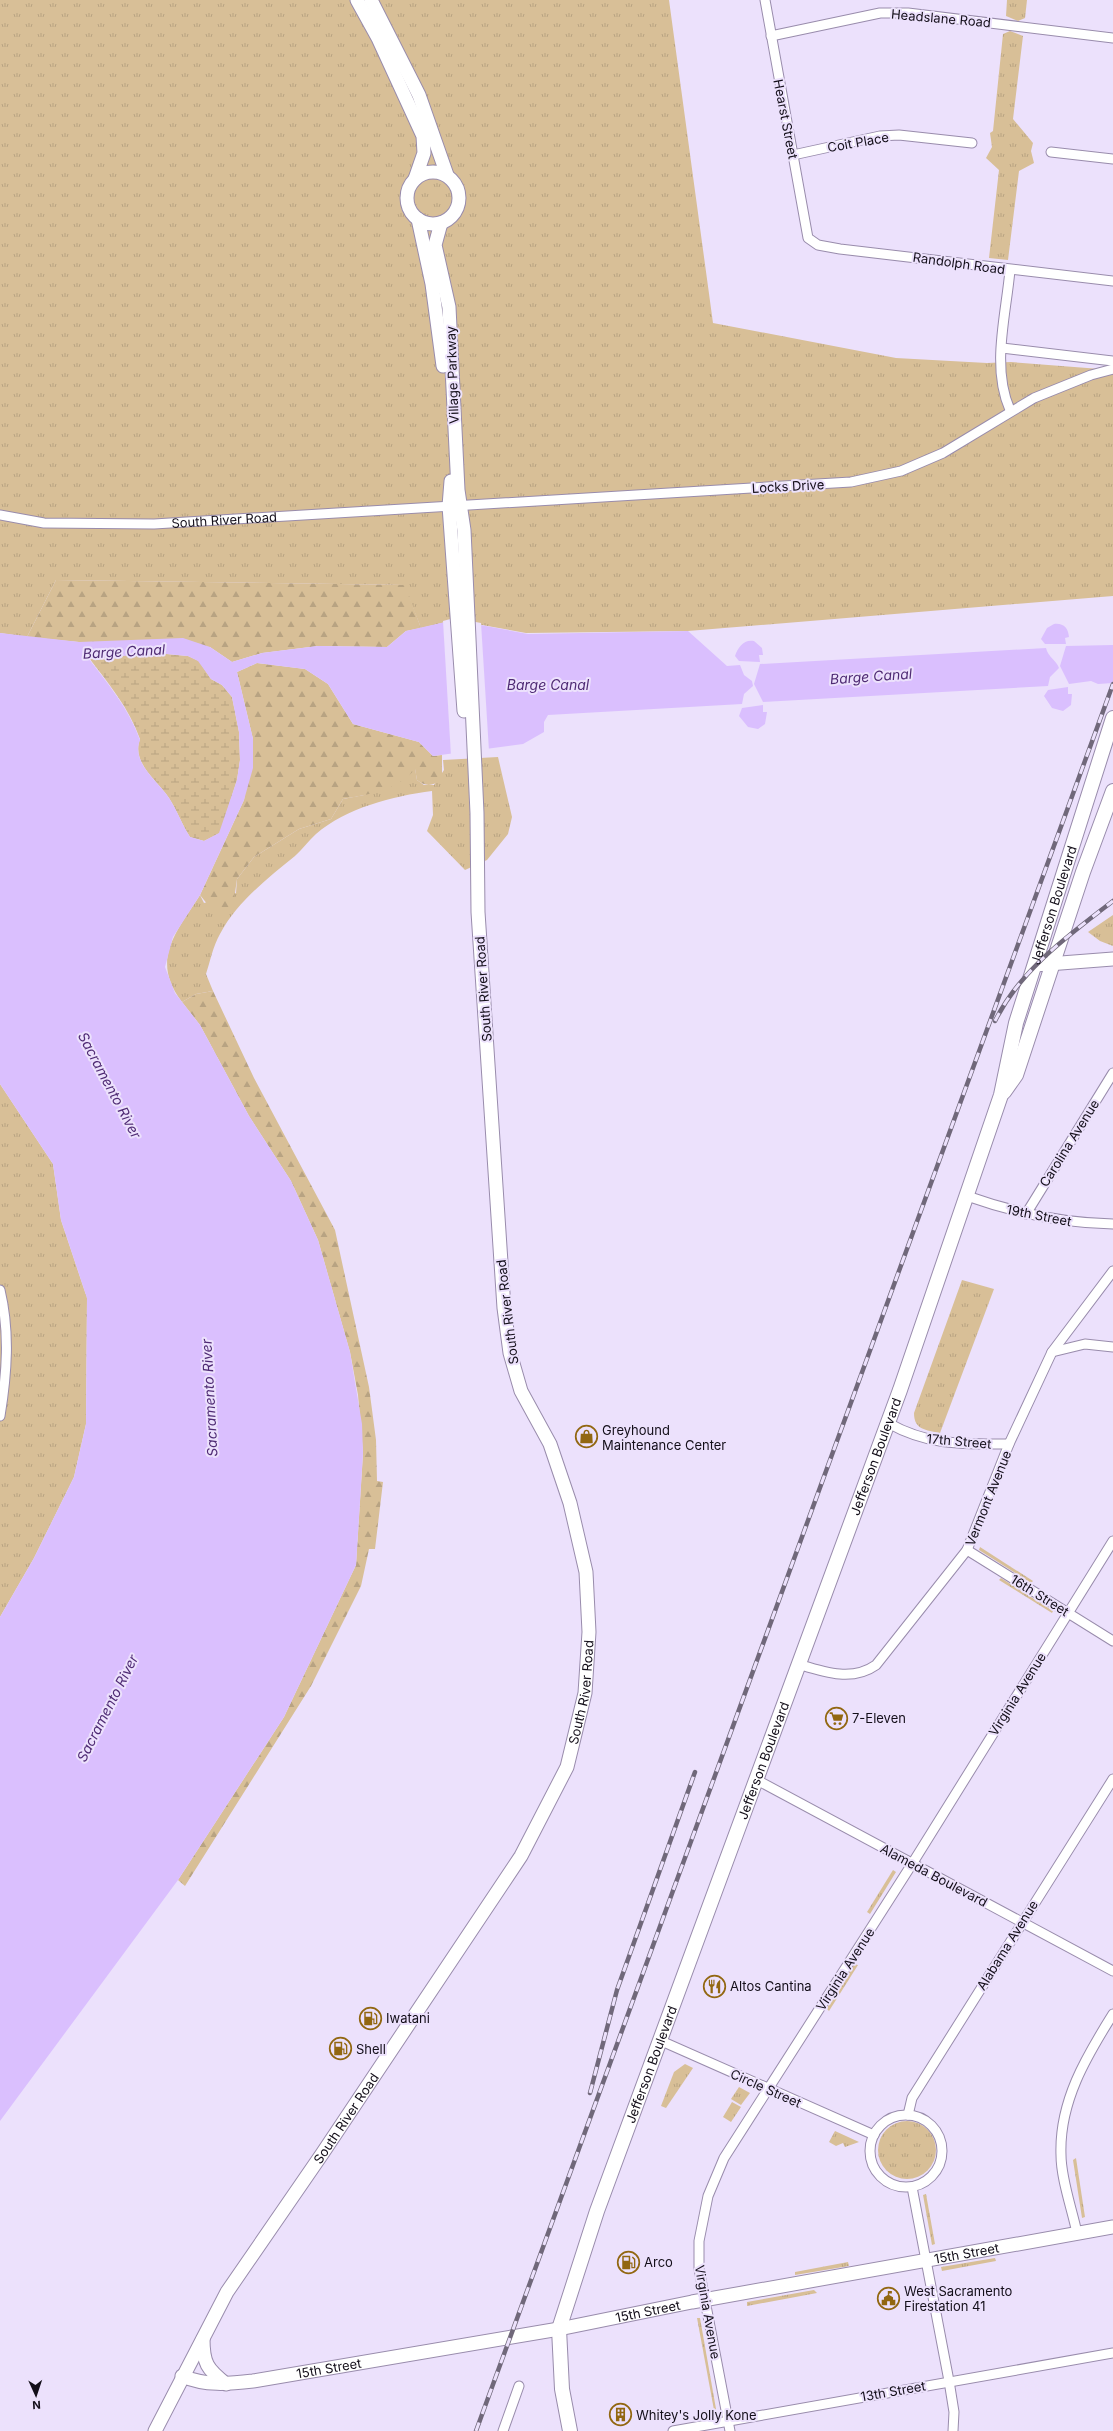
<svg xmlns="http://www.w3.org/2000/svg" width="1113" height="2431" font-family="Inter,sans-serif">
  <defs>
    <pattern id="grass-tufts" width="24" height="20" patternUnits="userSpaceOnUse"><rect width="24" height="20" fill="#d8bf97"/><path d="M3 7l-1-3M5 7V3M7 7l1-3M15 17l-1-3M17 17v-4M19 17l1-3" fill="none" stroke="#b8a382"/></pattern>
    <pattern id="forest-firs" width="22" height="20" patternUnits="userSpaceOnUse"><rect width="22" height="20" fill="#d8bf97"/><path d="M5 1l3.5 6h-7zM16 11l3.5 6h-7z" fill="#b8a382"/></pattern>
    <pattern id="wetland-marsh" width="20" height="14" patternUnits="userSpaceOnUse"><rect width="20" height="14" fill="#d8bf97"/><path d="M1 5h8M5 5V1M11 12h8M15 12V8" fill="none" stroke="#b8a382"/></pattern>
  </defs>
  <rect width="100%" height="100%" fill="#ece1fc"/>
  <g fill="url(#grass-tufts)">
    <polygon points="0,0 669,0 713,323 896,358 987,363 1011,362 1113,370 1113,596 688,631 526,633 454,620 421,628 404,585 56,580 27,637 0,633"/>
    <polygon points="1007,0 1027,0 1025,18 1018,21 1006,16"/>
    <polygon points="1010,31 1023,36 1013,119 1033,143 1031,151 1034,163 1019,171 1008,260 989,258 999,170 986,158 992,147 990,133 993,131 1003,34"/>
    <path d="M498,757L512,817L508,834L487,860L465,870L427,831L433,815L432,791C393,796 346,808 316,834C308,841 303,849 295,856C268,878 237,902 220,934C213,946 210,962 206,974L213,991L196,994L182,1002C150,960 176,933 200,895L204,903L236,893L237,879L254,857L299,829L331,819L343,799L364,795L415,768L417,780L424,785H434L444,770L443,760Z"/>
    <polygon points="1113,915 1113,946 1100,941 1088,932"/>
    <polygon points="0,1084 53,1164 61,1220 87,1298 86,1424 74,1477 34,1558 0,1617"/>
    <path d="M962,1280L994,1289L940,1433C926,1430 914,1430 914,1413Z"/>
    <polygon points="980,1547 1033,1581 1031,1583 979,1550"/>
    <polygon points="1001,1578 1053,1611 1052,1613 999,1580"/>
    <polygon points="893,1870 896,1872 870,1914 867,1912"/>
    <polygon points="854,1964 858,1965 829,2011 826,2008"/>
    <polygon points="685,2064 693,2068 666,2108 661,2106 674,2072"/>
    <polygon points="739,2087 750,2093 741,2105 731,2099"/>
    <polygon points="732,2102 741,2107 731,2122 723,2117"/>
    <circle cx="907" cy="2150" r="29"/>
    <polygon points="835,2131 859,2142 845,2147 843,2143 836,2146 829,2142"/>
    <polygon points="1076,2158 1085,2217 1082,2218 1073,2160"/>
    <polygon points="926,2194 935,2244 932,2245 923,2195"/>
    <polygon points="995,2258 996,2261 942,2271 941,2267"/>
    <polygon points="848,2262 849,2266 795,2275 795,2272"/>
    <polygon points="814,2290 817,2293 747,2306 747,2302"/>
    <polygon points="697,2318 700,2318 716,2409 714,2410"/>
  </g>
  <g fill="url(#forest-firs)">
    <polygon points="56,580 405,585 421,628 406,631 387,647 318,646 262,653 232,662 210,647 79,642 27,637"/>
    <path d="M257,663L305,669L328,684L353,724L419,742L433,756L442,755V780C432,786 426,787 417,780L415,769C397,791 370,794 343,799L331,819L299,829L254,857L237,879L233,907L223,912L212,910L200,895L244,800L253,739L237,672Z"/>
    <polygon points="213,991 254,1078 335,1230 369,1387 376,1440 377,1481 383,1482 375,1549 369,1549 361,1586 311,1686 185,1886 178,1880 284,1717 356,1565 363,1453 358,1395 350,1352 318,1240 291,1181 249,1116 200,1025 182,1002 196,994"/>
  </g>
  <path fill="url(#wetland-marsh)" d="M156,653L188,656L199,661L211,679L222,685L232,697L239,732L240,760L237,780L220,833L204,841L190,837C182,825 177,810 169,798C158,781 131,763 140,739C129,708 109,684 89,658Z"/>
  <g fill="#dabffe" fill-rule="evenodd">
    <path d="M454,620L528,634L688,631L727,666L740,665L744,675L752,681L753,686L744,694L742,704L548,715L544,722V732L523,744L433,756L419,742L353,724L328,684L305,669L257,663L237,672L253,739V768L244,800L200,895L173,937L165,967L175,993L200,1025L249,1116L291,1181L318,1240L350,1352L362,1424L363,1453L356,1565L284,1717L178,1880L0,2121V1617L34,1558L74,1477L86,1424L87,1298L61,1220L53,1164L0,1084V633L79,642L183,638L210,647L232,662L262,653L318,646L387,647L406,631ZM156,653L188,656L198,661L211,679L222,685L232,697L239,732L240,760L237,780L219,833L204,841L190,837C182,825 177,810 169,798C158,781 131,763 140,740C129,709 109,685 89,659Z"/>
    <path d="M1054,624C1064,623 1068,628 1069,637L1065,638L1066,644H1045L1041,639L1047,628Z"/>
    <path d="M754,641L762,648L763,655H759L760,662L739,661L735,656C738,647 744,639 754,641Z"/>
    <polygon points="1113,645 1113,683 1098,684 1091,681 1069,684 1060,666 1066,646"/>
    <path d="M1046,648C1048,657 1057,661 1059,668L1050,677L1048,686L763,702L754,684L760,664Z"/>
    <polygon points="1068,687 1068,694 1072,694 1071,705 1063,711 1052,708 1044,696 1048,690"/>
    <polygon points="763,705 763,712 767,712 765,724 758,729 748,727 739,716 742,708"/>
  </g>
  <polygon fill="#ece1fc" points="454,618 481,623 489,751 451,756 443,621"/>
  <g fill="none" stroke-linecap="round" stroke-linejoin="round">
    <defs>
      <g id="street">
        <polyline points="765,0 808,238 818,245 840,249 1113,281"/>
        <polyline points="771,36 880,13 908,13 1113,38"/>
        <polyline points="1051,152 1113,159"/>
        <polyline points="793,155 880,136 899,135 972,143"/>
        <polyline points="1002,348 1113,361"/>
        <path d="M1010,410C991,367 1006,316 1010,270"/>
        <path id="s1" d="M0,515L44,523L154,524L851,482L901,471L943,453L1034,398L1091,375L1113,369"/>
        <path d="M967,1196C1015,1213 1062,1223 1113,1224"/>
        <polyline points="1026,1214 1113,1073"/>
        <path d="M0,1290C10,1332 7,1373 0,1416"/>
        <polyline points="1052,1352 1085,1344 1113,1347"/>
        <path d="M888,1423C929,1446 963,1444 1009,1444"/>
        <polyline points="967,1550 1113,1641"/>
        <path d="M798,1664C824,1672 852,1682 876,1665L967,1550L1009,1444L1052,1352L1113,1271"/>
        <polyline points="755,1779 1113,1971"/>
        <polyline points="659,2040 874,2135"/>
        <polyline points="908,2115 912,2098 1113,1779"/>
        <circle cx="906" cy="2151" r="36"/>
        <polyline points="912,2187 949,2381 954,2412 953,2431"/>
        <path d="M1077,2233C1072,2209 1061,2179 1061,2155C1059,2102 1086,2057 1113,2014"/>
        <polyline points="503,2431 519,2386"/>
        <polyline points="673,2431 1113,2353"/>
        <polyline points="730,2431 699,2269 699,2241 708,2196 724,2158 912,1864 1113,1541"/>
      </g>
      <g id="secondary">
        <polyline points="357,0 378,38 423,136 424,153 415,179"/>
        <polyline points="371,0 419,95 447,175"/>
        <circle cx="433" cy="198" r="26"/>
        <polyline points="418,219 432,284 443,366"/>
        <polyline points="451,481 449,506 464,711"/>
        <polyline points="1035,965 1113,959"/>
        <path d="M203,2339C203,2363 207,2369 226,2384"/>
        <path id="s2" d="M182,2376C206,2386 228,2384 253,2381L559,2329L692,2302L1113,2227"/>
        <path id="s3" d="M155,2431L227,2292L322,2154L521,1856L567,1767L585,1693L589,1632L586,1572L570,1503L550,1444L521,1391L510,1353L504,1308L478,912L477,813L464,530L458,490L449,307L435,245L441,223"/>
      </g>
      <g id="primary">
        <polyline points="1004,1092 1016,1075 1083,872 1113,791"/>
        <path id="s4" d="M570,2431L562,2389L559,2329L597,2211L900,1390L1001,1095L1016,1023L1113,718"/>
      </g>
    </defs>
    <use href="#street" stroke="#998cac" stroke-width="11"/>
    <use href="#secondary" stroke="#998cac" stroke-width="15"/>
    <use href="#primary" stroke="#998cac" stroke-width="16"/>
    <use href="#street" stroke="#fff" stroke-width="9"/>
    <use href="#secondary" stroke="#fff" stroke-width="13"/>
    <use href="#primary" stroke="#fff" stroke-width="14"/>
    <defs>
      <g id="rail">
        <path d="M995,1021C1021,969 1068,936 1113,901"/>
        <polyline points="590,2093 617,1990 695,1772"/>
        <polyline points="476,2431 1113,684"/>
      </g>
    </defs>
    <use href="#rail" stroke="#70687a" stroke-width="4.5"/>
    <use href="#rail" stroke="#ece1fc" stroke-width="3" stroke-dasharray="9" stroke-linecap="butt"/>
  </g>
  <defs>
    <symbol id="shop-ring" viewBox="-11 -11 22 22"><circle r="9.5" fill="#ece1fc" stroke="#926711" stroke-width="1.5"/><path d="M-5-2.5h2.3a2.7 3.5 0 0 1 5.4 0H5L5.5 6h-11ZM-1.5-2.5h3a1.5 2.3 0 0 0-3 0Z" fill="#926711"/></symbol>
    <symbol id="supermarket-ring" viewBox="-11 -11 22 22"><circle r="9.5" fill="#ece1fc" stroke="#926711" stroke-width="1.5"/><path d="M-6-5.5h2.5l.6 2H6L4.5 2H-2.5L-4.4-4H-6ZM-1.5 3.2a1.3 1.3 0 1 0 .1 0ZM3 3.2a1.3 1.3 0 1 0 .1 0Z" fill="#926711"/></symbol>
    <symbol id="restaurant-ring" viewBox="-11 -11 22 22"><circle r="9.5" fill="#ece1fc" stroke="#926711" stroke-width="1.5"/><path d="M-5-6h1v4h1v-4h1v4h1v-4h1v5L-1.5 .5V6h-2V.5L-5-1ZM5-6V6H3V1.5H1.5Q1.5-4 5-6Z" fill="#926711"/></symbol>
    <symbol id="fuel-ring" viewBox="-11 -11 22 22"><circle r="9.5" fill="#ece1fc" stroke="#926711" stroke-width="1.5"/><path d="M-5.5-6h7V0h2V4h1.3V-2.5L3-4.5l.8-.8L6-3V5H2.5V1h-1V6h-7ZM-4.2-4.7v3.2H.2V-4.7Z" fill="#926711"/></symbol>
    <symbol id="civic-ring" viewBox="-11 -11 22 22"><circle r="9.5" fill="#ece1fc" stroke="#926711" stroke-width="1.5"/><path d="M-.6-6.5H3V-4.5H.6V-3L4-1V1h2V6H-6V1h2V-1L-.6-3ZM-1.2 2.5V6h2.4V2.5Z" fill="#926711"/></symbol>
    <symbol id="building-ring" viewBox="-11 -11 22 22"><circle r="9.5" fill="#ece1fc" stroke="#926711" stroke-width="1.5"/><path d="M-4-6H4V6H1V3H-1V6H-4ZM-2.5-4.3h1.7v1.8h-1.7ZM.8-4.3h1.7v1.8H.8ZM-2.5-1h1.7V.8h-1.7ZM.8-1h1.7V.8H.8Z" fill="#926711"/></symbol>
  </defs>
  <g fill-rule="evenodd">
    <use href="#shop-ring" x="574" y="1424" width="25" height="25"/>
    <use href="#supermarket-ring" x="824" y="1706" width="25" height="25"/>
    <use href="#restaurant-ring" x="702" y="1974" width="25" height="25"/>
    <use href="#fuel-ring" x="358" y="2006" width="25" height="25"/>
    <use href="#fuel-ring" x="328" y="2036" width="25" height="25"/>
    <use href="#fuel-ring" x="616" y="2250" width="25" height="25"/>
    <use href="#civic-ring" x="876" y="2286" width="25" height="25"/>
    <use href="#building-ring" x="608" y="2402" width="25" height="25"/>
  </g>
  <g text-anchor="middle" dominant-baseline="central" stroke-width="4" stroke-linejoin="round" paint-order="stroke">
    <g font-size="13" fill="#130e19" stroke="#ece1fc">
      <text transform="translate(941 18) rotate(5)">Headslane Road</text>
      <text transform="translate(786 119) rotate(79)">Hearst Street</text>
      <text transform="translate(858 142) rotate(-10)">Coit Place</text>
      <text transform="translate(959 263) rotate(8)">Randolph Road</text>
      <text transform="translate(452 375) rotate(-92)">Village Parkway</text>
      <text transform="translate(788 486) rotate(-3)">Locks Drive</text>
      <text stroke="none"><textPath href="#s1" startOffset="225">South River Road</textPath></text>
      <text stroke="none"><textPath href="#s4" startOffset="1611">Jefferson Boulevard</textPath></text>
      <text transform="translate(483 989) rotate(-94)">South River Road</text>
      <text transform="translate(1069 1143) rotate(-58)">Carolina Avenue</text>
      <text transform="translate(1039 1215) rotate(11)">19th Street</text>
      <text transform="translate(507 1312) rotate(-97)">South River Road</text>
      <text transform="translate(959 1441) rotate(5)">17th Street</text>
      <text stroke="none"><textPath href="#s4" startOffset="1031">Jefferson Boulevard</textPath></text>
      <text transform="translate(988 1498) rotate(-68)">Vermont Avenue</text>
      <text transform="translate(1040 1595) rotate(32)">16th Street</text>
      <text stroke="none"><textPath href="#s3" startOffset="859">South River Road</textPath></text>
      <text transform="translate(1017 1694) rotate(-58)">Virginia Avenue</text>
      <text stroke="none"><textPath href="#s4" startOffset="707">Jefferson Boulevard</textPath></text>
      <text transform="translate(934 1875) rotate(28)">Alameda Boulevard</text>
      <text transform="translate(1007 1945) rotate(-58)">Alabama Avenue</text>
      <text transform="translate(845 1969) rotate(-57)">Virginia Avenue</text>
      <text stroke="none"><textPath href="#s4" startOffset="383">Jefferson Boulevard</textPath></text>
      <text transform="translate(766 2088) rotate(24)">Circle Street</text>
      <text stroke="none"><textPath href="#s3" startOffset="367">South River Road</textPath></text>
      <text stroke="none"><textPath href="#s2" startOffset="797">15th Street</textPath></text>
      <text stroke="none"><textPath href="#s2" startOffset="473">15th Street</textPath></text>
      <text transform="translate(708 2312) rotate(80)">Virginia Avenue</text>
      <text stroke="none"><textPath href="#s2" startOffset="149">15th Street</textPath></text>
      <text transform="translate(893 2391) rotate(-10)">13th Street</text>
    </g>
    <g font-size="13" fill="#130e19" stroke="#ece1fc" text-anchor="start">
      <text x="602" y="1430">Greyhound<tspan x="602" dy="15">Maintenance Center</tspan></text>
      <text x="852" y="1718">7-Eleven</text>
      <text x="730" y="1986">Altos Cantina</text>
      <text x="386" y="2018">Iwatani</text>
      <text x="356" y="2049">Shell</text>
      <text x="644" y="2262">Arco</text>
      <text x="904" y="2291">West Sacramento<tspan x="904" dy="15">Firestation 41</tspan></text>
      <text x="636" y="2415">Whitey's Jolly Kone</text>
    </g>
    <g font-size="14" font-style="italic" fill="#4f2b74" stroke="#ece1fc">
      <text transform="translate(124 651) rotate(-3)">Barge Canal</text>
      <text transform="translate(871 676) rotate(-4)">Barge Canal</text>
      <text x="548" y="684">Barge Canal</text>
      <text transform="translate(110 1085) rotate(62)">Sacramento River</text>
      <text transform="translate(209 1398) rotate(-93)">Sacramento River</text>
      <text transform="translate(107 1708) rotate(-63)">Sacramento River</text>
    </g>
  </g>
  <g transform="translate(36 2395) rotate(177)" stroke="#ece1fc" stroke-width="3" paint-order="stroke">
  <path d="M0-3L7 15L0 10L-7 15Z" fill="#130e19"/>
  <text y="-6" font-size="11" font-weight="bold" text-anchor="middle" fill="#130e19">N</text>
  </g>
</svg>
